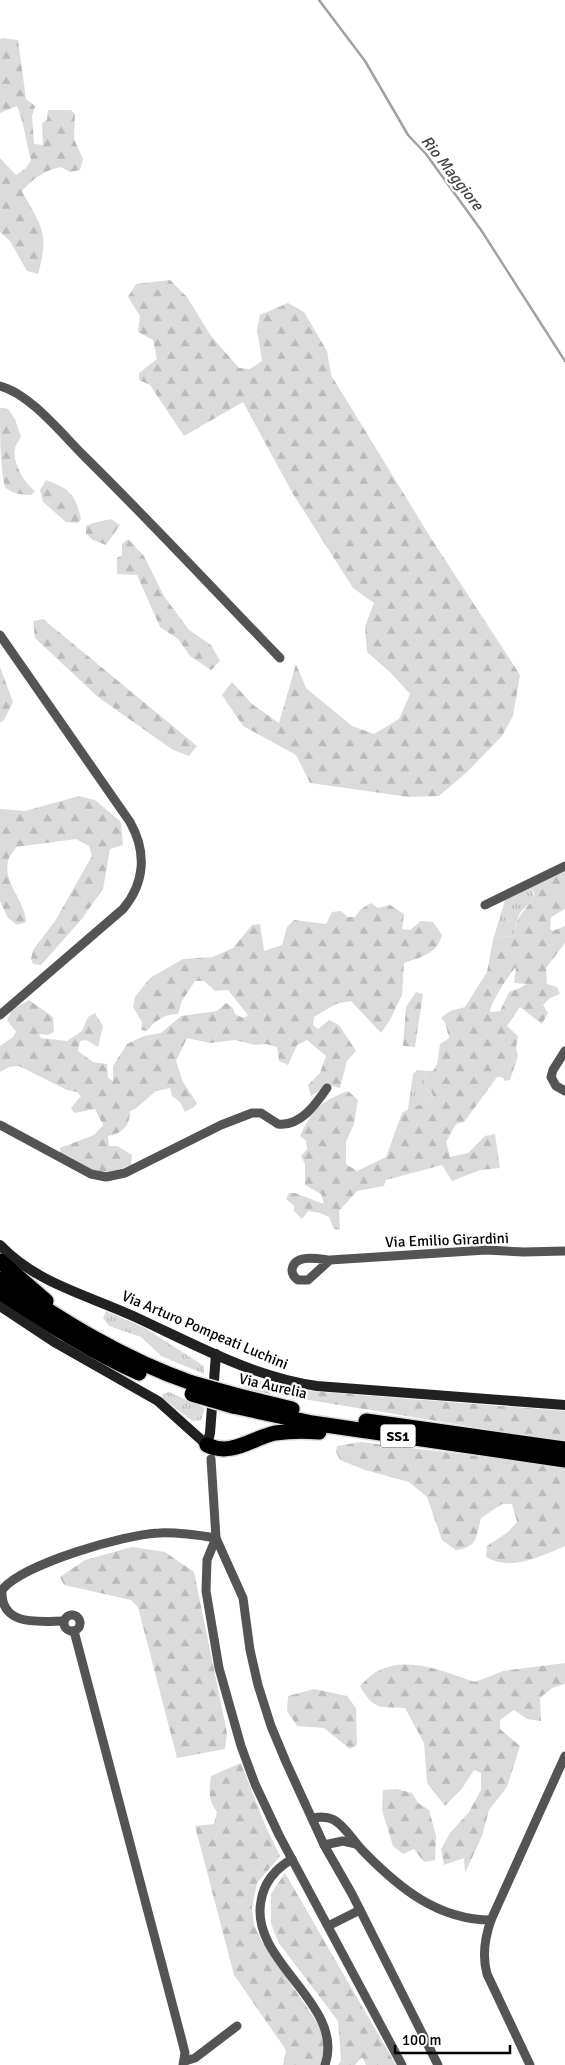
<svg xmlns="http://www.w3.org/2000/svg" width="565" height="2065" font-family="Signika,sans-serif">
  <defs>
    <pattern id="grass-tufts" width="24" height="20" patternUnits="userSpaceOnUse" patternTransform="scale(1.25)"><rect width="24" height="20" fill="#dbdbdb"/><path d="M3 7l-1-3M5 7V3M7 7l1-3M15 17l-1-3M17 17v-4M19 17l1-3" fill="none" stroke="#bababa"/></pattern>
    <pattern id="forest-firs" width="22" height="20" patternUnits="userSpaceOnUse" patternTransform="scale(1.25)"><rect width="22" height="20" fill="#dbdbdb"/><path d="M5 1l3.5 6h-7zM16 11l3.5 6h-7z" fill="#bababa"/></pattern>
  </defs>
  <rect width="100%" height="100%" fill="#fff"/>
  <g fill="url(#grass-tufts)">
    <path d="M529,886C540,901 527,903 520,913C516,921 515,929 514,937L505,936L493,940L505,900L508,896Z"/>
    <polygon points="417,1070 427,1071 425,1080 427,1091 432,1092 433,1100 408,1109 413,1074"/>
    <polygon points="106,1311 145,1328 204,1366 204,1374 161,1356 141,1337 109,1326 103,1318"/>
    <polygon points="169,1392 205,1408 201,1420 193,1421 163,1399 162,1394"/>
  </g>
  <g fill="url(#forest-firs)" fill-rule="evenodd">
    <path d="M2,38L18,40L26,99L35,106L32,116L34,144L43,145L42,123L47,120L48,110H71L75,114L74,139L83,159L80,170L70,172L61,167C43,171 34,178 22,191C41,227 50,232 38,274L27,271L10,241L0,232V158L16,175L26,168L31,160C26,143 24,122 17,106L0,113V39Z"/>
    <polygon points="170,280 187,297 211,336 239,368 250,369 262,361 257,330 260,315 288,303 304,312 327,351 331,375 429,535 520,675 513,716 502,736 467,772 439,796 409,797 310,783 296,755 243,726 222,695 232,682 252,704 279,723 296,664 306,688 352,726 374,734 399,719 410,694 391,673 367,652 365,626 374,603 353,588 293,494 243,402 184,436 150,385 139,380 139,373 157,359 153,340 138,332 140,316 128,297 136,284"/>
    <path d="M0,408L8,409L15,419L21,437C19,440 16,444 15,448C12,462 24,483 35,491L32,495C22,495 14,494 6,488C0,478 0,424 0,408Z"/>
    <path d="M46,480C70,489 75,494 81,519L78,523L66,522L43,502L40,490Z"/>
    <path d="M111,519L120,525L106,545L93,540L86,534V526C95,521 102,522 111,519Z"/>
    <polygon points="128,539 144,556 164,596 189,630 211,645 220,661 211,670 190,656 178,639 160,627 137,575 117,574 117,558 122,555 122,544"/>
    <polygon points="43,619 197,746 189,756 173,750 98,697 35,638 33,621"/>
    <polygon points="0,667 13,702 4,720 0,723"/>
    <path d="M79,796L95,800L121,822L123,845L110,849L103,889L81,920L41,965L33,964L31,959L33,950L55,921L92,856L89,846L76,839L16,847C14,851 9,856 8,861C3,884 25,900 26,922L17,925L8,918L0,901V809L25,811Z"/>
    <path d="M565,871V909L551,917L550,929L553,931L565,926V943L546,968L547,984L557,987L560,994L550,998L543,1005L548,1013L542,1024L520,1007L507,1026L518,1036L516,1048L518,1056L510,1080L505,1081L502,1077H497L464,1122L456,1124L446,1142L450,1157L468,1153L485,1136L495,1134L500,1168L480,1170L452,1181L442,1165L386,1180L384,1186L357,1191L339,1211L340,1230L334,1229L329,1217L320,1213L308,1211L302,1219L294,1211V1206L286,1199L289,1193H295L324,1204L321,1194L305,1185V1164L301,1156L307,1149L306,1141L300,1136C312,1110 321,1101 348,1091L358,1100L354,1124L346,1142V1164L357,1171L386,1157L402,1113L408,1109L433,1100L432,1092L427,1091L425,1080L427,1071H433L437,1064L440,1044L449,1038L445,1022L441,1018L450,1011L465,1007L470,999L487,972L493,940L505,936L514,937C517,914 521,916 533,899L534,893L529,886ZM516,967L514,983L526,984L520,988L509,992L500,1011L490,1012C490,1004 510,973 516,967Z"/>
    <path d="M371,903L378,908L390,905L404,914L402,929L410,930L421,921L433,922L442,935C437,954 421,957 404,963L402,995L390,1020L381,1033L351,1001L336,1004L314,1017L313,1025L318,1029L329,1020L339,1025L356,1051L347,1061L340,1088L328,1085L311,1096L308,1085L320,1073L326,1056L307,1040L297,1045L288,1065L279,1061L277,1047L266,1044L255,1045L235,1040L210,1043L187,1038L176,1061L183,1082L197,1103L194,1107L185,1112L180,1102L172,1096L170,1088L156,1091L135,1109L130,1111C130,1126 123,1133 108,1136L109,1146H117L132,1155L131,1165C97,1179 91,1170 61,1154L60,1148L94,1135L103,1125L95,1109L74,1113L71,1108L81,1096L77,1092L67,1090L19,1066L9,1067L0,1072V1046L13,1037L16,1032L7,1020L12,1010L29,1000L53,1017L54,1032L48,1035L39,1034L41,1038L67,1041L82,1031L88,1017L95,1013L103,1026L98,1047L86,1040L80,1041L78,1051L93,1062L107,1064L108,1078L113,1081V1066L127,1044L144,1036L161,1033L181,1016L217,1011L226,1003L232,1007L236,1015L244,1018L248,1015L228,990L215,991L204,981H195L182,1001L178,1014C165,1014 154,1021 147,1031L141,1030L142,1022L133,1007L135,997L150,978L183,959L213,957L233,948L252,925L260,924L264,951L282,945L287,927L294,920L326,924L332,912L341,911L348,917H355L361,909Z"/>
    <polygon points="416,992 423,994 415,1047 403,1046 406,1007"/>
    <polygon points="248,1378 297,1390 565,1411 565,1442 254,1391 244,1387 243,1383"/>
    <path d="M360,1442L510,1460L565,1469V1546C541,1556 511,1572 486,1557L487,1546L508,1532L517,1522L512,1504H502L481,1518C476,1537 478,1547 456,1550L442,1540L427,1497L409,1482L365,1470L340,1460L336,1452L337,1446Z"/>
    <polygon points="132,1547 165,1552 194,1572 227,1733 225,1749 177,1758 138,1607 131,1600 64,1585 60,1577 85,1560"/>
    <path d="M565,1663V1684L552,1688L540,1698L541,1721L527,1719L514,1710L500,1720V1729L520,1746L507,1787L489,1810L482,1836L465,1873L464,1858L444,1865L441,1849L450,1833L469,1812L481,1790V1773L474,1770L463,1787L445,1806L427,1783L424,1743L405,1708C380,1707 373,1710 360,1686C365,1681 371,1674 378,1671C409,1655 445,1672 475,1682L503,1671Z"/>
    <polygon points="314,1689 347,1696 356,1708 357,1745 350,1749 324,1728 297,1726 287,1711 288,1696"/>
    <path d="M241,1763L265,1825L280,1856L257,1883L252,1907L254,1925L262,1942L317,2022L324,2037V2048L321,2065H283L286,2050L234,1975L195,1826L214,1824L217,1812C208,1801 209,1790 211,1776Z"/>
    <polygon points="397,1789 412,1793 418,1803 429,1810 436,1836 435,1860 424,1862 414,1849 403,1854 393,1846 382,1810 383,1790"/>
    <polygon points="285,1873 396,2065 366,2065 362,2057 355,2065 338,2065 341,2061 338,2021 278,1942 271,1923 271,1894"/>
  </g>
  <g fill="none" stroke-linecap="round" stroke-linejoin="round">
    <polyline stroke="#a2a2a2" stroke-width="2.5" points="319,0 365,61 408,135 426,154 481,230 565,361"/>
    <defs>
      <g id="highway">
        <polyline points="0,1261 46,1301"/>
        <path d="M0,1279C61,1320 122,1359 192,1383"/>
        <path d="M0,1292C45,1321 89,1351 139,1373"/>
        <polyline points="235,1395 292,1409"/>
        <polyline points="233,1406 312,1423 565,1460"/>
        <polyline points="366,1421 565,1449"/>
        <path d="M207,1445C232,1457 252,1438 275,1433C290,1431 305,1431 319,1432"/>
      </g>
    </defs>
    <use href="#highway" stroke="#dbdbdb" stroke-width="18"/>
    <g stroke="#545454" stroke-width="9">
      <path d="M0,386C29,393 62,434 84,456C151,522 215,591 280,658"/>
      <path d="M0,635L130,822C147,852 145,883 123,909L0,1015"/>
      <polyline points="485,905 565,866"/>
      <polyline points="565,1051 553,1070 551,1077 556,1086 565,1091"/>
      <path d="M0,1125L91,1174L106,1177L125,1173L221,1125L252,1113H261L278,1124C300,1127 316,1104 327,1088"/>
      <path d="M330,1260L308,1280H298C295,1278 292,1275 292,1270C294,1253 319,1259 330,1260L486,1250L524,1252L565,1251"/>
      <polyline points="211,1459 216,1538 207,1560 206,1591 219,1668 241,1746 255,1784 279,1835 402,2065"/>
      <circle cx="72" cy="1623" r="8"/>
      <path d="M64,1621C42,1621 0,1628 2,1590C22,1564 126,1534 159,1533C178,1532 197,1535 216,1538L243,1598L250,1650L258,1685L271,1726L286,1762L324,1845L352,1894L438,2065"/>
      <polyline points="74,1631 181,2037 185,2053 183,2065"/>
      <path d="M312,1818C319,1817 327,1816 334,1820C346,1827 353,1841 363,1851C399,1888 438,1920 491,1920"/>
      <polyline points="324,1845 343,1841 356,1844"/>
      <path d="M292,1859C275,1869 264,1882 261,1901C249,1962 346,2004 325,2065"/>
      <polyline points="328,1926 360,1910"/>
      <polyline points="185,2061 195,2058 237,2026"/>
      <path d="M530,2065L487,1974C482,1956 485,1937 491,1920L565,1756"/>
    </g>
    <g stroke="#212121" stroke-width="10">
      <path d="M0,1245C36,1283 87,1295 133,1316C192,1343 252,1377 317,1386L565,1405"/>
      <polyline points="0,1306 56,1343 158,1401 207,1445 210,1433 216,1354"/>
    </g>
    <use href="#highway" stroke="#000" stroke-width="15"/>
    <defs>
      <g id="highway-bridge">
        <polyline points="192,1383 235,1395"/>
        <polyline points="192,1394 233,1406"/>
      </g>
    </defs>
    <use href="#highway-bridge" stroke="#dbdbdb" stroke-width="18" stroke-linecap="butt"/>
    <use href="#highway-bridge" stroke="#000" stroke-width="15"/>
  </g>
  <g text-anchor="middle" dominant-baseline="central" stroke-width="4.5" stroke-linejoin="round" paint-order="stroke">
    <rect fill="#fff" stroke="#4c4c4c" stroke-width="1" x="380.5" y="1424.5" width="35" height="23" rx="4"/>
    <g font-size="14" font-weight="bold" fill="#000">
      <text x="398" y="1436">SS1</text>
    </g>
    <g font-size="15" fill="#000" stroke="#fff">
      <text transform="translate(447 1240) rotate(-2)">Via Emilio Girardini</text>
      <text transform="translate(205 1330) rotate(23)">Via Arturo Pompeati Luchini</text>
      <text transform="translate(273 1386) rotate(13)">Via Aurelia</text>
    </g>
    <g font-size="16" font-style="italic" fill="#434343" stroke="#fff">
      <text transform="translate(452 173) rotate(52)">Rio Maggiore</text>
    </g>
  </g>
  <path d="M395 2045v8h115v-8" fill="none" stroke="#000000" stroke-width="2.5"/>
  <text x="402" y="2045" font-size="15" fill="#000000" stroke="#ffffff" stroke-width="4" paint-order="stroke">100 m</text>
</svg>
